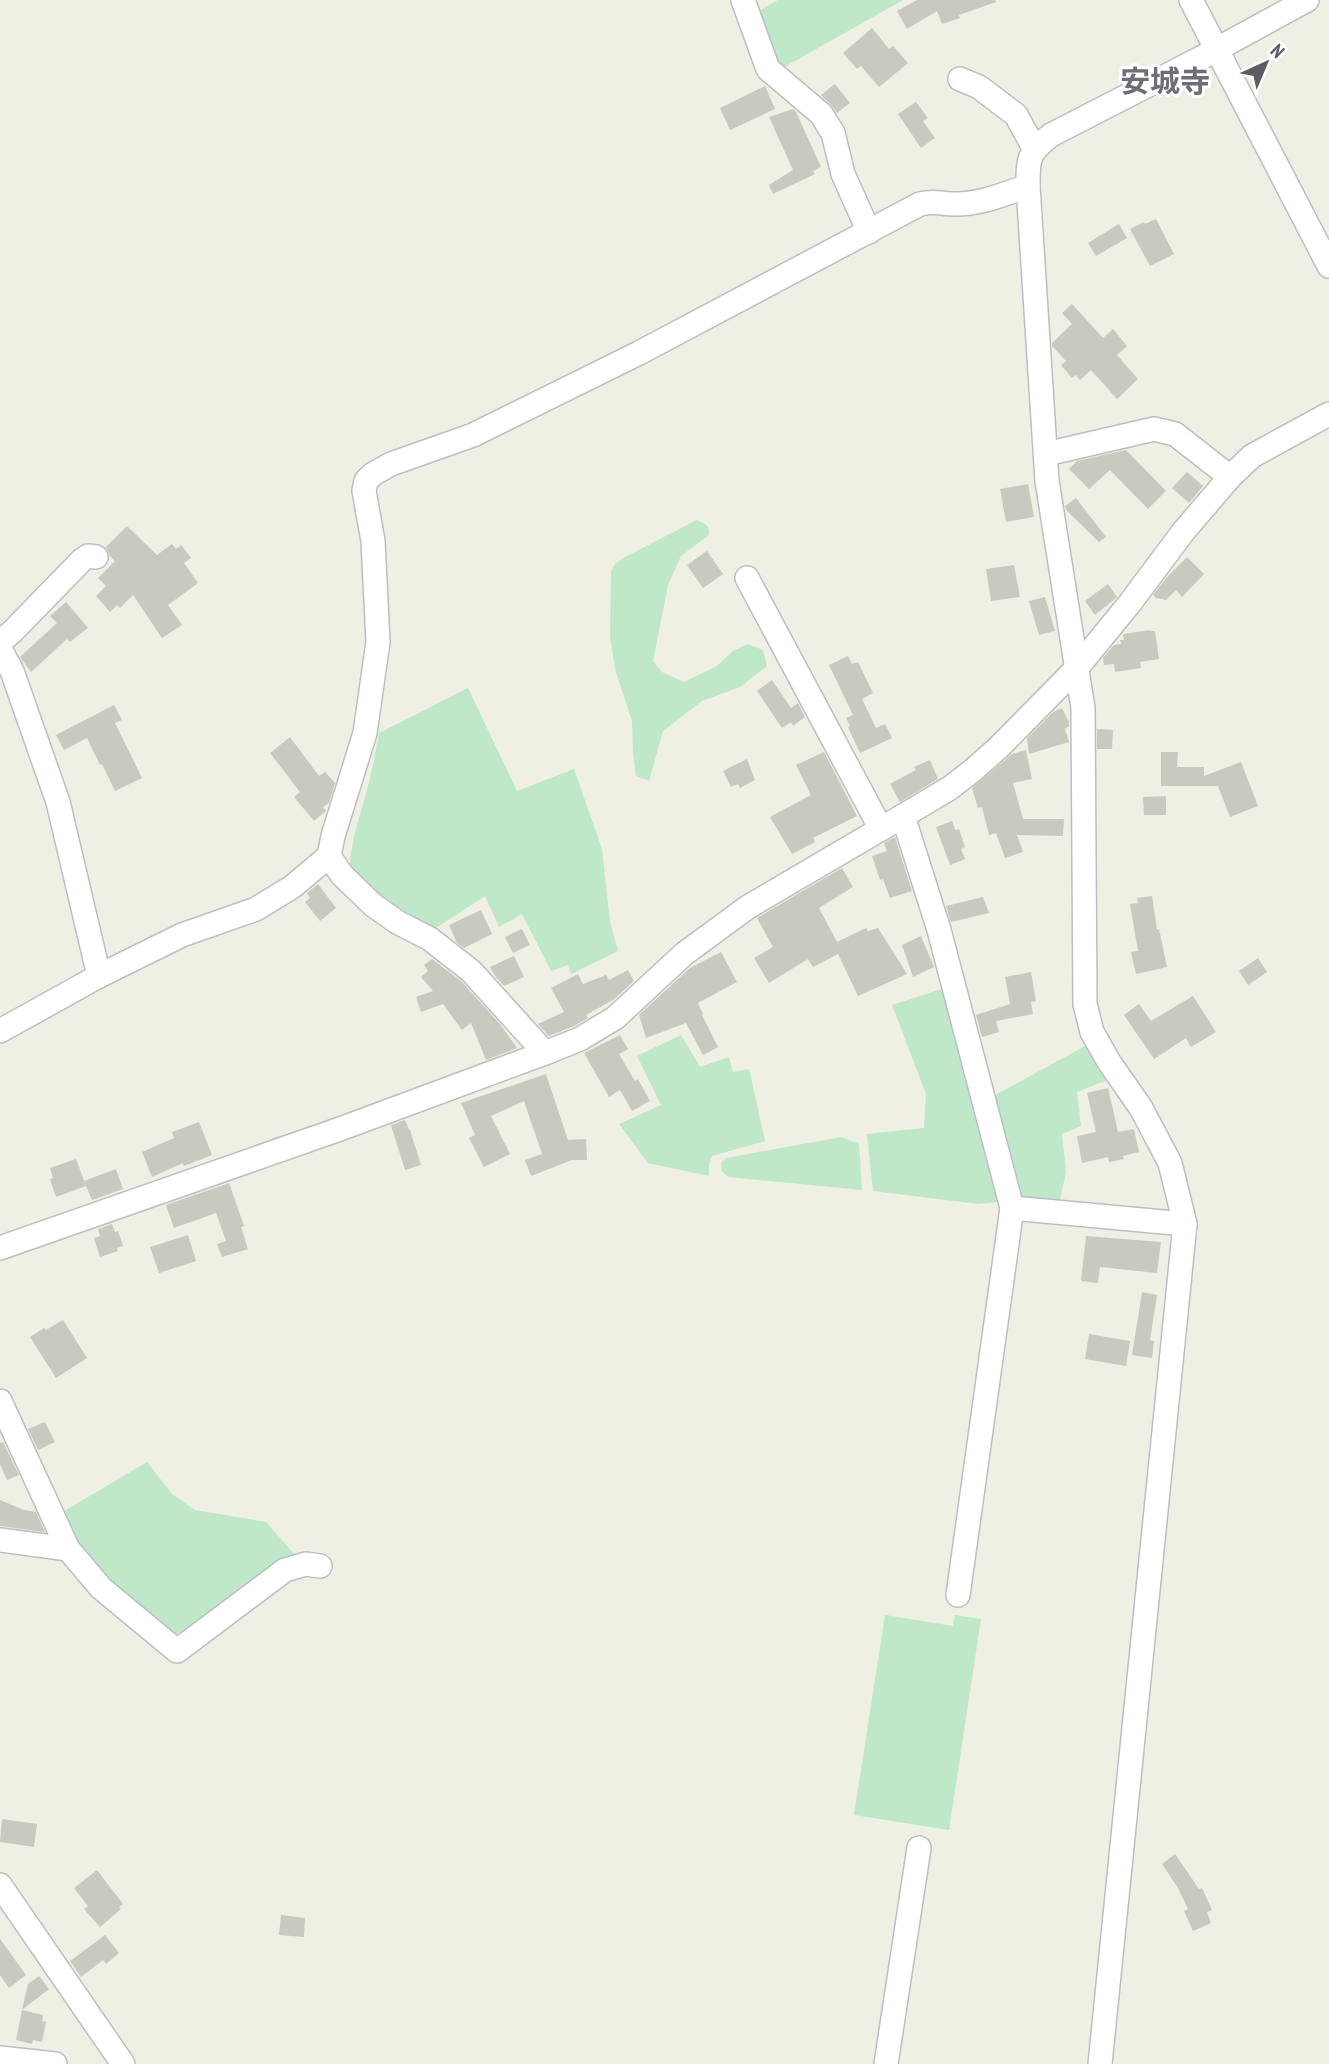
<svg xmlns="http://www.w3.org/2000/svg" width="1329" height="2064" font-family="'PT Sans Narrow','Noto Sans JP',sans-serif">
  <rect width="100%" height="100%" fill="#efefe3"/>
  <g fill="#bee8c8">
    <polygon points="778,0 903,0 779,70 755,13"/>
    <path d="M697,520C705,523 710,526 709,535L681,556L668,585L653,661L662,672L684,682L717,666L733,651L748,644L763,650L767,666L740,687L702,701L663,731L649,781L636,776L633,753L632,721L615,669L610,637L611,572L615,564L625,557Z"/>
    <path d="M468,688L517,791L574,769L602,849L610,922L618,951L571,974L568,965L551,971L522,914L499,927L485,896L433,930L380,904L350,870C350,840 362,811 369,782C373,766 376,749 379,733Z"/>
    <polygon points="945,988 998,1192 998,1202 978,1204 873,1191 867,1134 924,1128 926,1094 892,1005"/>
    <polygon points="681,1035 700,1067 729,1057 733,1072 749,1069 765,1141 712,1156 709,1165 709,1176 648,1163 619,1124 661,1105 637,1056"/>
    <polygon points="1087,1045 1110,1079 1077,1092 1081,1126 1062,1134 1066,1172 1059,1204 1020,1202 990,1098"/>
    <polygon points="841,1137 859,1144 862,1190 728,1177 722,1171 721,1162 726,1158"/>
    <polygon points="147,1462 172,1494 195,1510 266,1522 296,1556 169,1639 90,1564 61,1513"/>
    <polygon points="885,1615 953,1626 955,1615 981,1619 949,1830 854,1815"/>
  </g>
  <g fill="#cac9c0">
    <polygon points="917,0 995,0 996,2 959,15 960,18 942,24 937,11 907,29 897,11"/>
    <polygon points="872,28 889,49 893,46 908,63 879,87 861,66 857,69 843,53"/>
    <polygon points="835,84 850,103 837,113 830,104 821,95"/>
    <polygon points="765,86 775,109 730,130 720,108"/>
    <polygon points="916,102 928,118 923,121 935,138 921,148 898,114"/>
    <polygon points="793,109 796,112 821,167 813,171 815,174 773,194 769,185 793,170 769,117"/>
    <polygon points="1156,219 1174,254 1150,266 1130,229 1144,222 1145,224"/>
    <polygon points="1119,224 1127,238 1096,256 1088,243"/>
    <polygon points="1072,304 1103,338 1113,329 1127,346 1117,355 1138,379 1117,399 1091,370 1080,380 1076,375 1072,378 1061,365 1066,361 1052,346 1052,343 1072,324 1062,313"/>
    <polygon points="1126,450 1166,491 1148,509 1110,470 1089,489 1069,469 1077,461"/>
    <polygon points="1187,472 1203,486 1189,503 1172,488"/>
    <polygon points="1028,484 1034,517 1006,522 1000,489"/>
    <polygon points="1076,498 1106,537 1099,542 1066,510 1065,506"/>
    <polygon points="127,526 157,555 172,544 176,549 181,545 191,558 184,563 198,583 168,605 182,625 162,638 133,595 120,608 117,605 110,612 96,596 106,586 98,578 115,561 110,556 106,547"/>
    <polygon points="707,551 723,574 703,588 687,565"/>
    <polygon points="1187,557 1204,574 1182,597 1176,590 1166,600 1156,598 1153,595 1167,577"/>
    <polygon points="1014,565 1020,597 991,601 986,569"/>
    <polygon points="1108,584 1117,597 1095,615 1085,601"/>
    <polygon points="1045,597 1055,631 1039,635 1029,601"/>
    <polygon points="66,602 88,628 70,642 67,639 31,672 20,657 57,623 50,616"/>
    <polygon points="1150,630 1150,631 1155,631 1159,659 1140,662 1141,668 1115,672 1114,664 1104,665 1103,658 1114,645 1121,644 1120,640 1124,640 1123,634"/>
    <polygon points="848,656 852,664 858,662 873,693 862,699 876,728 885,724 892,738 860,753 848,727 850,726 846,718 853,715 829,665"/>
    <polygon points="772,680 791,708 798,703 805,717 793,726 791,722 782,728 757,691"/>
    <polygon points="114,705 122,720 115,723 142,778 115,791 102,764 100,765 87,738 64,750 56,735"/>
    <polygon points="1062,708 1069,722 1069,726 1065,729 1069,742 1029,754 1027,738 1053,712"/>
    <polygon points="1097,729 1113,730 1112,749 1097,749"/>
    <polygon points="290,737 319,776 325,772 335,783 329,803 323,807 326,811 314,821 294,797 300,792 270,753"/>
    <polygon points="1026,750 1032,779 1013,783 1023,819 1064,819 1063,836 1017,835 1023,852 1005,858 996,833 989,835 982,807 978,808 972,788 1012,754"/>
    <polygon points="824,752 857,816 813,838 815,842 792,854 770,817 811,795 796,765"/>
    <polygon points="1161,752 1178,752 1177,767 1204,767 1204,776 1241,762 1258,806 1230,817 1218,786 1161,786"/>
    <polygon points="747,759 755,780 740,788 738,784 731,787 723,771"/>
    <polygon points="930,760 938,779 900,802 890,784 916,770 914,767"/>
    <polygon points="1166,796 1166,815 1144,815 1143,797"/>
    <polygon points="952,821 955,830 959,829 965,847 961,849 965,859 950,865 936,827"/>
    <polygon points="895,837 912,891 890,898 883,879 880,880 872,856 887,851 884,843"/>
    <polygon points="842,868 853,887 819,908 837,942 866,928 868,931 878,928 907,974 858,996 838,954 813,967 808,959 769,983 754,958 773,947 757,918"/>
    <polygon points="318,884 336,908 320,921 305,902 310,898 307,893"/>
    <polygon points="1152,896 1157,930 1159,929 1167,967 1136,974 1131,952 1138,951 1130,904 1138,903 1137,898"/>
    <polygon points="983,897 989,913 951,922 946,906"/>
    <polygon points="481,910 492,934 464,948 457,943 449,925"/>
    <polygon points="522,929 530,945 513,953 505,937"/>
    <polygon points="921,936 934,967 913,977 902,945"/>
    <polygon points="721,952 737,982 698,1003 703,1014 702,1015 718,1047 703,1055 686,1023 646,1038 639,1015 690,968"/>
    <polygon points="514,956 524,977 504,986 495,976 490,967"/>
    <polygon points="1258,958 1267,972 1248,985 1239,971"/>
    <polygon points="432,959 461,981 500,1024 517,1048 486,1060 471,1023 462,1030 443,1004 421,1012 416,997 433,991 421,977 428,971 424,965"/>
    <polygon points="628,970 634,981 613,1000 586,1015 588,1018 586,1019 574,1026 549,1036 538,1024 564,1012 551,988 578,974 583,984 606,975 609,980"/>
    <polygon points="1031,972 1036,1001 1031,1002 1033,1014 996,1021 999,1032 982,1037 976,1015 1010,1004 1005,977"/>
    <polygon points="1193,996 1216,1032 1191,1047 1186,1038 1154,1059 1124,1015 1139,1004 1151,1021"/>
    <polygon points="620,1035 628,1049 619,1054 635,1081 638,1079 650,1101 632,1111 620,1090 609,1097 584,1053"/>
    <polygon points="546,1074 568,1140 586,1139 587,1160 572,1160 531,1176 525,1160 542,1154 524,1101 491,1116 510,1154 484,1167 469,1138 475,1135 461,1103"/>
    <polygon points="1108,1088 1118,1132 1134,1129 1139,1152 1123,1156 1124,1159 1109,1162 1108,1157 1082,1163 1077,1136 1096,1132 1087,1093"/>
    <polygon points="405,1120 409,1130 410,1130 421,1165 405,1170 391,1125"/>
    <polygon points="199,1122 212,1155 184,1166 183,1163 152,1177 142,1152 174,1138 172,1132"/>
    <polygon points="76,1159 86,1186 56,1197 50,1179 53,1178 50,1168"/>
    <polygon points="116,1169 123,1189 92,1200 84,1181"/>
    <polygon points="229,1183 244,1226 241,1227 248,1249 222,1257 217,1244 226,1241 216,1213 174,1228 166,1205"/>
    <polygon points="112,1224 115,1232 118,1231 123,1246 117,1248 118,1251 100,1257 94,1238 100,1236 98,1229"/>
    <polygon points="188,1235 196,1261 159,1273 150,1247"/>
    <polygon points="1086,1236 1161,1242 1157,1273 1100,1267 1098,1283 1081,1281"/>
    <polygon points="1142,1292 1157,1295 1150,1340 1154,1341 1152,1358 1132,1355"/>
    <polygon points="63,1320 87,1358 56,1378 30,1337 44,1328 46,1330"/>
    <polygon points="1089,1334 1130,1341 1126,1366 1085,1359"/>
    <polygon points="45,1422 55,1442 38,1450 28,1429"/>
    <polygon points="3,1442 19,1475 7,1480 0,1464 0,1443"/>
    <polygon points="0,1500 24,1510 36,1512 45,1532 0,1526"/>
    <polygon points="2,1819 37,1824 34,1847 0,1842"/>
    <polygon points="1175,1854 1199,1889 1202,1888 1212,1910 1207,1912 1211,1923 1193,1931 1184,1911 1188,1909 1178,1888 1162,1864"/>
    <polygon points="97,1870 123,1904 119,1907 121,1909 100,1927 84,1909 88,1906 74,1888"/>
    <polygon points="281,1915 305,1918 304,1937 279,1935"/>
    <polygon points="105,1935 119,1953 106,1964 103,1960 81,1977 70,1961"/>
    <polygon points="0,1939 26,1975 9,1988 0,1975"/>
    <polygon points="39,1976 49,1989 22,2010 28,1984"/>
    <polygon points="22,2010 43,2015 42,2021 46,2022 42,2042 33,2040 32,2044 16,2040"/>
  </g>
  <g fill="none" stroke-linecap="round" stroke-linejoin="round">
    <defs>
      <g id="minor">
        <polyline points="743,0 768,69 821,114 833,133 843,174 869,232"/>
        <polyline points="1191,0 1329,266"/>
        <polyline points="960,79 979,87 1016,115 1034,148"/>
        <polyline points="1046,454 1154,429 1175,434 1230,477"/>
        <polyline points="747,578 881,829"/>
        <polyline points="0,642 12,632 82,560 88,556 96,557"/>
        <polyline points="0,649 12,671 58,802 99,976"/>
        <polyline points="903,816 939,930 1012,1208 1185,1224"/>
        <polyline points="0,1031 99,976 182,935 256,909 292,887 329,856"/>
        <path d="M545,1053L471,971L430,939L397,922L373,905L342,875L329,856L333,836L365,733L378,642L373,541L364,491L366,481L373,474L391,464L473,435L639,353L920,204C936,200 938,204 953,204C979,205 1004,194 1028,186"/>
        <polyline points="0,1248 340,1129 545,1053 580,1039 615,1018 684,954 748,907 903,816 950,788 972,771 998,748 1076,669 1130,603 1183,532 1230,477 1252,456 1329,414"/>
        <polyline points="0,1401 68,1549 0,1540"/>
        <polyline points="68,1549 101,1588 177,1651 285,1570 306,1564 320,1566"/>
        <polyline points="958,1595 1012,1208"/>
        <polyline points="0,1885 123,2064"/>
        <polyline points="0,2058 55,2064"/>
        <polyline points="886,2064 919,1848"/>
        <path d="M1100,2064L1185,1224L1170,1163L1141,1108L1109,1062L1092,1032L1085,1004L1083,708L1047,481L1028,186C1028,158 1028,153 1051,135L1199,59L1307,0"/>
      </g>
    </defs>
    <use href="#minor" stroke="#bdbec5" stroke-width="26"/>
    <use href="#minor" stroke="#fff" stroke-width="23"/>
  </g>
  <g text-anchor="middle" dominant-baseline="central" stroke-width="6" stroke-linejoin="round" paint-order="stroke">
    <g font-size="30" font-weight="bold" fill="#6c6f76" stroke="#fff">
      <text x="1165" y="80">安城寺</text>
    </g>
  </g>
  <g transform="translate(1266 63) rotate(44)" stroke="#ffffff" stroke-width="5" paint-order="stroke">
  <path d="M0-5L12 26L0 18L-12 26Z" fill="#5b5d64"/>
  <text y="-10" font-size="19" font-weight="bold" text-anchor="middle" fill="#5b5d64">N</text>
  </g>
</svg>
